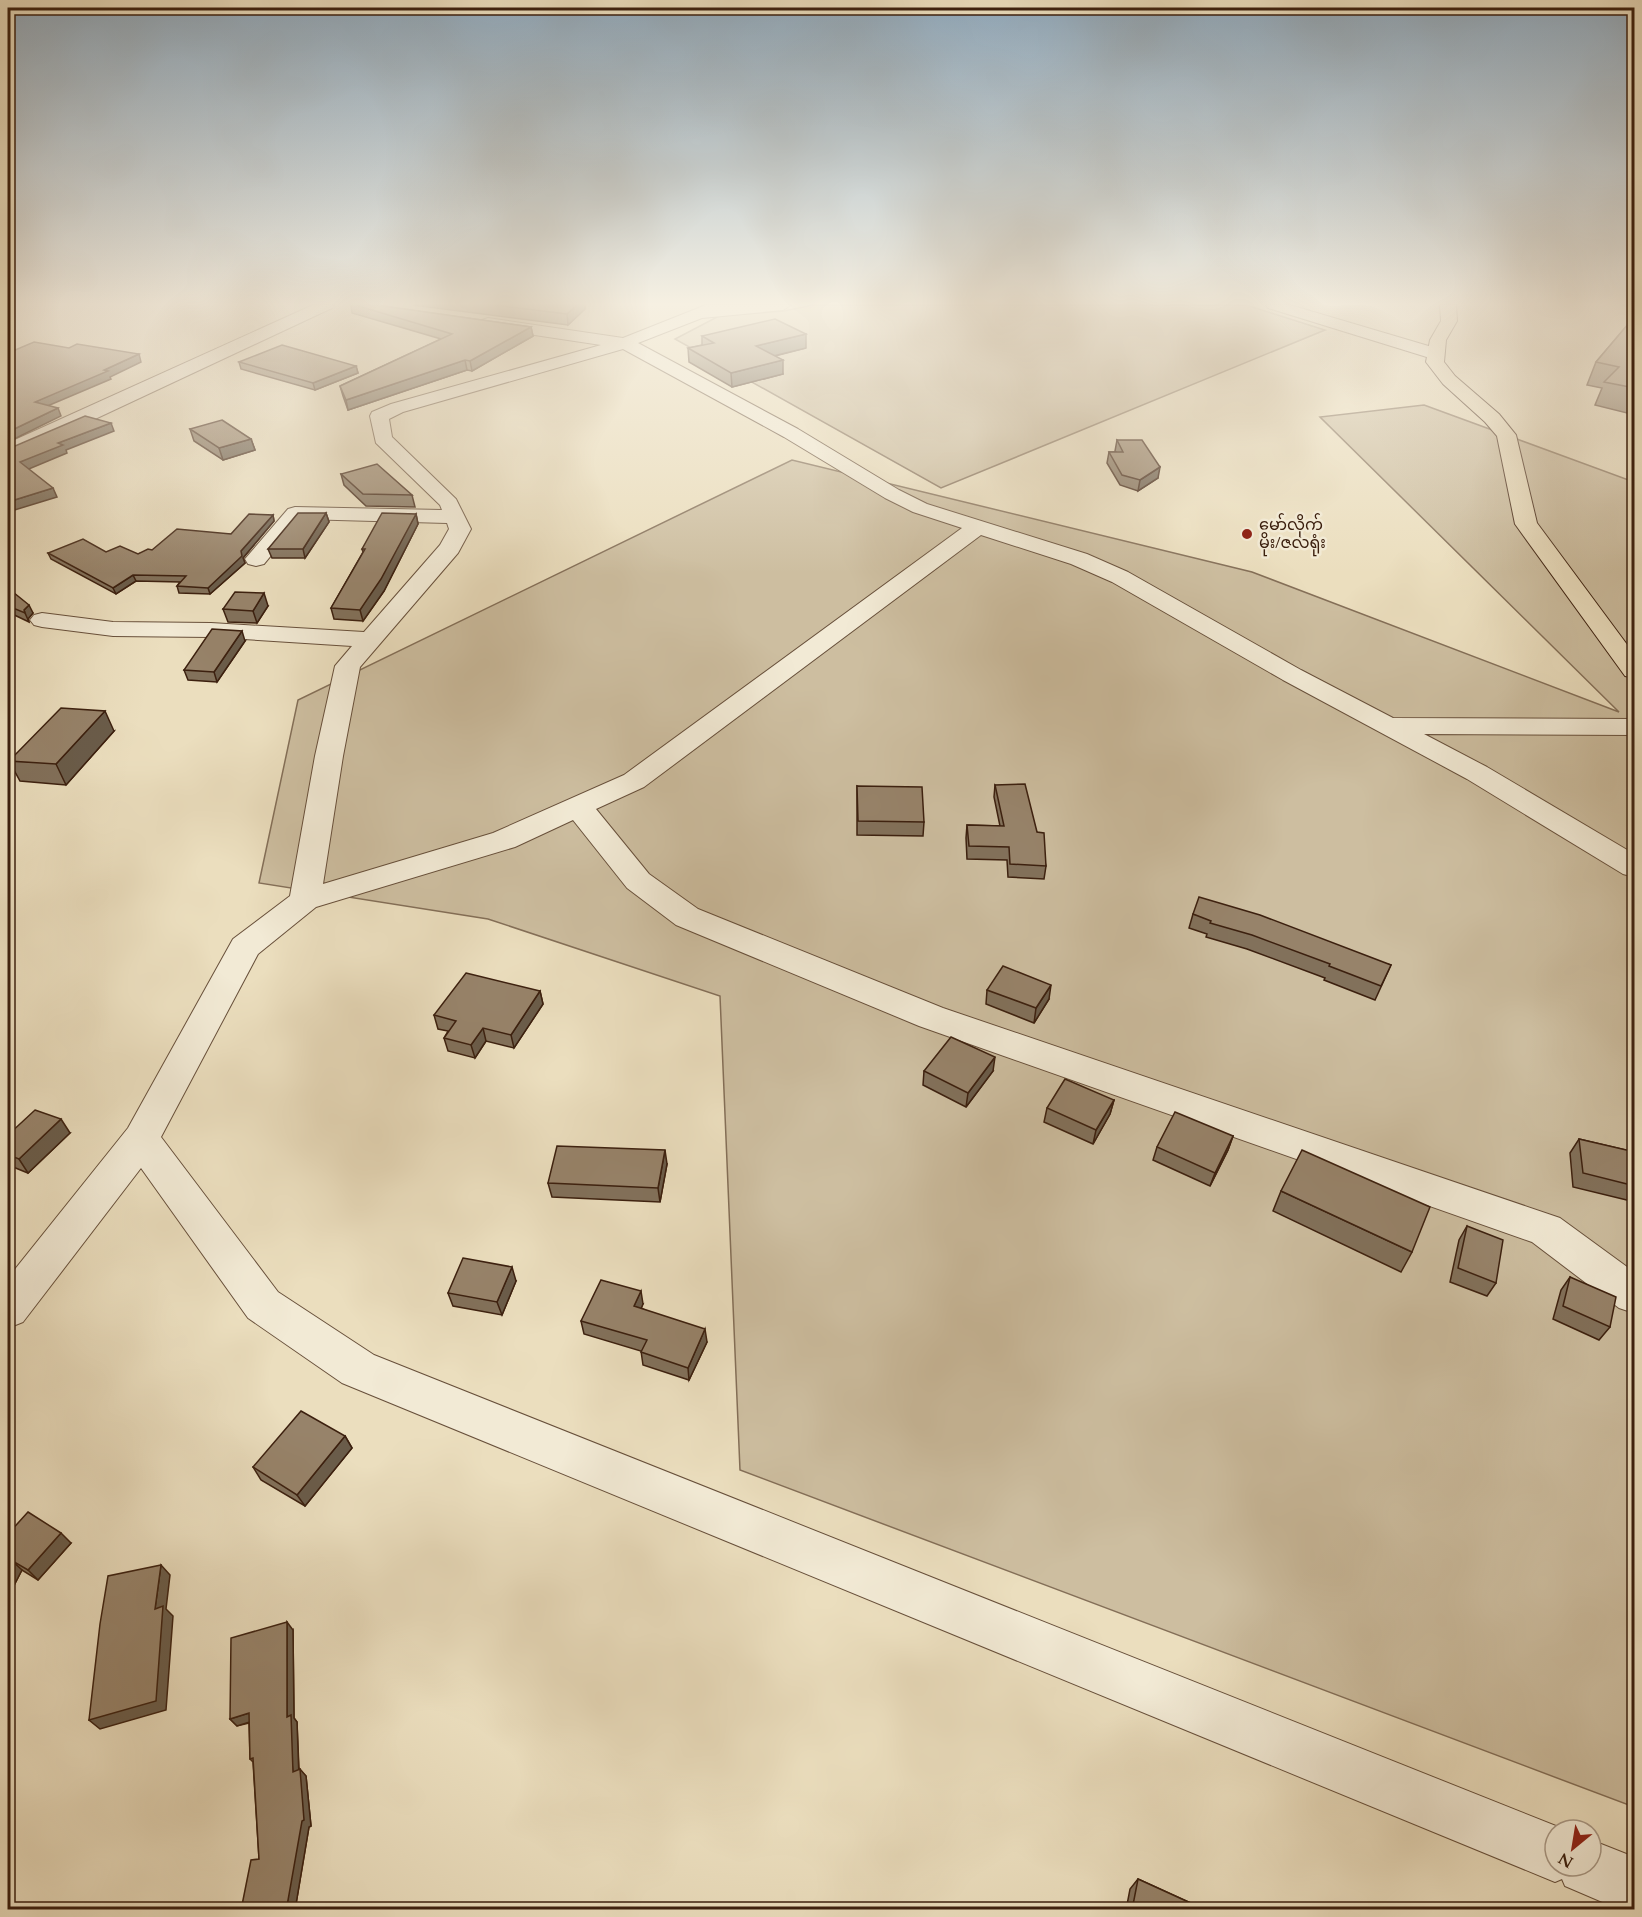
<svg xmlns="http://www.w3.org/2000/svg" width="1642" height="1917" font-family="Cardo,'Noto Sans Myanmar',serif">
  <rect width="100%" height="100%" fill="#ebdebe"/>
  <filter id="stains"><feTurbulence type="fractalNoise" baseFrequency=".00333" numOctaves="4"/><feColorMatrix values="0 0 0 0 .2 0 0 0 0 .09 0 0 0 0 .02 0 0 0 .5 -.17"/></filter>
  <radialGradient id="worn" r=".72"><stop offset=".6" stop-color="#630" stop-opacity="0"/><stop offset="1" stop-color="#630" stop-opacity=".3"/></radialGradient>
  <g fill="#cdbea0" stroke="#846f58" stroke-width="1.5">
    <polygon points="813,305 1246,305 1325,330 941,488 675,339 719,316 784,311"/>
    <polygon points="1424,405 1634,482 1634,1807 740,1470 720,996 488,919 259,883 298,700 792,460 1252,572 1619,712 1320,417"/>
  </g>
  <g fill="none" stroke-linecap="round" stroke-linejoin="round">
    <defs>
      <g id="minor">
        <polygon points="313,305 334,305 332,308 95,419 8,456 8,443"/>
        <path d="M706,305H791L783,310L702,318L638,343L798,429L899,490L927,504L1087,554L1128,572L1301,670L1393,718L1634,719V735L1424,734L1487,767L1634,854V877L1623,874L1467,779L1283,680L1112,582L1071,564L981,535L644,787L596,809L649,874L698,909L943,1008L1560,1218L1634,1272V1313L1619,1308L1532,1242L919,1026L676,925L627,888L573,820L515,847L316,907L258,954L161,1137L278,1292L374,1355L1566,1830H1555V1866H1591V1840L1634,1857V1910H1621L1565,1886L1562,1879L1555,1882L342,1383L248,1318L141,1168L23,1322L8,1328V1278L128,1128L233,939L290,896L315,756L335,666L352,646L211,637L113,636L42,627L34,625L30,620L34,615L42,613L113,622L211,623L364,632L440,545L449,529L447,523L301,519L264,564L256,566L248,564L245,559L288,509L295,507L442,510L440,505L376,443L370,416L372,412L391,404L601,345L488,328L482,326L480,323L482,320L488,318L623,338ZM623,349L784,437L885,498L913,512L962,528L624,775L493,833L323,884L343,756L360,667L458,553L471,529L456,499L392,437L389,419L403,412Z"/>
        <polygon points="1266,305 1290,305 1442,350 1444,354 1442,358 1430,358 1268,308"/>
      </g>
      <polygon id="major" points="1440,305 1456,305 1457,321 1446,340 1444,362 1455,376 1499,414 1516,435 1537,523 1634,654 1634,678 1625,676 1515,524 1497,436 1485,422 1443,384 1426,362 1430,340 1441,321"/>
    </defs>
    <use href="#minor" stroke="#68503b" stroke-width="2"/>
    <use href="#major" stroke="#3c200f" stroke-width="2"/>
    <use href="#minor" fill="#f2ead5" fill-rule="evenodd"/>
    <use href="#major" fill="#ebdebe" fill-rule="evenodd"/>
  </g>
  <g fill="#82715b" stroke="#3c200f" stroke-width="1.5">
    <polygon points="351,305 376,305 531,327 533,336 472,371 467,370 348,410 343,396 340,386 441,339 352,313"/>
    <polygon points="413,305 585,305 585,309 568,325"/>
    <polygon points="1620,305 1635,305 1635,307"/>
    <polygon points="1635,309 1635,406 1633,406 1627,413 1595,405 1602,388 1587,385 1596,362 1629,323"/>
    <polygon points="702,336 806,348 775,356 783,374 732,387 689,362 688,348 702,345"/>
    <polygon points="239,362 356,366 358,373 315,390 241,369"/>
    <polygon points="190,429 251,439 255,450 223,460 194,441"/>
    <polygon points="1117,440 1158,478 1138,491 1120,485 1107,463 1109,452 1116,452 1115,451"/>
    <polygon points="341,474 412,495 415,507 366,506 344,485"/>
    <polygon points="326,513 329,522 305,558 272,558 268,549"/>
    <polygon points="416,514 418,524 384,591 363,621 334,619 331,608 363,552 362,549"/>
    <polygon points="273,515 274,521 243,558 245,563 210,594 179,593 177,586 180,582 136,581 116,594 51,559 48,553 106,552 138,554 152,550 231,534"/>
    <polygon points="8,588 33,613 28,619 29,622 8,612"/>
    <polygon points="268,606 257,623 228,622 223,609"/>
    <polygon points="245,641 217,682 188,680 184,670"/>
    <polygon points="114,731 66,785 20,781 9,761"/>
    <polygon points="995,785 1037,832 1046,866 1044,879 1008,877 1007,860 967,859 966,838 967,825 1000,826 994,797"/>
    <polygon points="857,786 924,822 923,836 857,835"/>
    <polygon points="1193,914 1391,965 1375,1000 1324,980 1325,978 1247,949 1206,937 1207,934 1189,928"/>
    <polygon points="987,990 1049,999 1034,1023 986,1004"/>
    <polygon points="540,991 543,1004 514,1048 486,1041 475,1058 448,1051 444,1038 448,1031 438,1029 434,1015"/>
    <polygon points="924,1071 993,1071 966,1107 923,1085"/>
    <polygon points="1114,1100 1110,1114 1093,1144 1044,1122 1047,1108"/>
    <polygon points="70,1133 28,1173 8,1165 8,1135"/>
    <polygon points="1233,1136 1228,1150 1210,1186 1153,1160 1157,1147"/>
    <polygon points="1579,1139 1635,1152 1635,1202 1573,1187 1570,1153"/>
    <polygon points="667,1164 660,1202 552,1197 548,1183"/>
    <polygon points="1281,1191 1412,1252 1401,1272 1273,1211"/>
    <polygon points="1467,1226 1496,1283 1487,1296 1450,1282 1459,1240"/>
    <polygon points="1570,1277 1610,1327 1599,1340 1553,1319 1561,1290"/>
    <polygon points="516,1281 502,1315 453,1306 448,1293"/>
    <polygon points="643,1304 641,1308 707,1342 689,1380 643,1365 641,1351 584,1334 581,1321"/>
    <polygon points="345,1436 352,1448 305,1506 261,1480 253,1467"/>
    <polygon points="8,1534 71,1543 38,1580 22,1570 8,1597"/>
    <polygon points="293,1630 294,1718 297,1722 299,1769 306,1776 311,1826 309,1827 295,1910 241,1910 259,1859 253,1762 250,1759 249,1723 237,1726 230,1719"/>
    <polygon points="1138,1879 1206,1910 1126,1910 1130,1889"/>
  </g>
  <g fill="#6a5c4a" stroke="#3c200f" stroke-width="1.5">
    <polygon points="577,305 585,305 585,309 568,325 567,314"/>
    <polygon points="531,327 533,336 472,371 470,361"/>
    <polygon points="806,334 806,348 757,360 756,346"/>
    <polygon points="139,354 141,362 110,377 111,379 38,410 35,402"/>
    <polygon points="465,360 467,370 348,410 346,400"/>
    <polygon points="783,360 783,374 732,387 731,373"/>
    <polygon points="356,366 358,373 315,390 313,383"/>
    <polygon points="1635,394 1635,402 1633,406 1627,413"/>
    <polygon points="58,408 61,416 8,442 8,432"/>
    <polygon points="111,423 114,431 66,450 67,453 24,471 20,462 58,443"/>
    <polygon points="251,439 255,450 223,460 219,448"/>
    <polygon points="1160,467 1158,478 1138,491 1140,480"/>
    <polygon points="53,488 57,497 8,512 8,502"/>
    <polygon points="326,513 329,522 305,558 303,549"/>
    <polygon points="416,514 418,524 384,591 363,621 360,610"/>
    <polygon points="273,515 274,521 243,558 245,563 210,594 208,588"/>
    <polygon points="133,575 136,581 116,594 113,588"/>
    <polygon points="264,593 268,606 257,623 253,611"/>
    <polygon points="29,605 33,613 28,619 29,622 25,613 24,610"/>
    <polygon points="242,631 245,641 217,682 214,672"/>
    <polygon points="105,711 114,731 66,785 56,764"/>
    <polygon points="1051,985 1049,999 1034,1023 1036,1008"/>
    <polygon points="540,991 543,1004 514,1048 511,1035"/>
    <polygon points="483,1028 486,1041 475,1058 471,1045"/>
    <polygon points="995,1057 993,1071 966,1107 968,1093"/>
    <polygon points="1114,1100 1110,1114 1093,1144 1096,1130"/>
    <polygon points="61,1119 70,1133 28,1173 19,1159"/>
    <polygon points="1233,1136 1228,1150 1210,1186 1215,1173"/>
    <polygon points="665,1150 667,1164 660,1202 658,1188"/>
    <polygon points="512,1267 516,1281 502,1315 497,1302"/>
    <polygon points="641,1291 643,1304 637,1319 634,1306"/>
    <polygon points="705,1329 707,1342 689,1380 688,1368"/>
    <polygon points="345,1436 352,1448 305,1506 297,1495"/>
    <polygon points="61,1533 71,1543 38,1580 28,1570"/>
    <polygon points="11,1560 22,1570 8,1597 8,1566"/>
    <polygon points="161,1565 170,1575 166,1609 173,1616 166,1710 100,1729 89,1720 155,1609"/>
    <polygon points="287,1622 293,1630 294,1718 297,1722 299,1778 293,1772 287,1717"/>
    <polygon points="249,1713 256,1720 237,1726 230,1719"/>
    <polygon points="300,1769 306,1776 311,1826 309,1827 295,1910 292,1910 287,1906"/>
  </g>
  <g fill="#97836a" stroke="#3c200f" stroke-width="1.5">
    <polygon points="355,305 376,305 531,327 470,361 465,360 346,400 340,386 452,334"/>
    <polygon points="494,305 577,305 567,314"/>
    <polygon points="1635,316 1635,388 1604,382 1619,367 1596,362"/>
    <polygon points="775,319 806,334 756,346 783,360 731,373 688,348 714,343 702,336"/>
    <polygon points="34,342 69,348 77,344 139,354 104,370 108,371 35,402 58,408 8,432 8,353"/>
    <polygon points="282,345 356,366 313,383 239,362"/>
    <polygon points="85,416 111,423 58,443 63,445 20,462 53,488 8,502 8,449"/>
    <polygon points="222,420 251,439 219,448 190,429"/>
    <polygon points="1117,440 1142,440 1160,467 1140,480 1122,475 1109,452 1123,452"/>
    <polygon points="377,464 412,495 363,494 341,474"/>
    <polygon points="298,513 326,513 303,549 268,549"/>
    <polygon points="382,513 416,514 381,579 360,610 331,608 365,549 362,549"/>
    <polygon points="249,514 273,515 241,551 242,556 208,588 177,586 186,576 133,575 113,588 48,553 83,539 106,552 120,546 138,554 148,549 152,550 177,529 231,534"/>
    <polygon points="8,588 29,605 24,610 25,613 8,606"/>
    <polygon points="235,592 264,593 253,611 223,609"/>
    <polygon points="212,629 242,631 214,672 184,670"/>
    <polygon points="61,708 105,711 56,764 9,761"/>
    <polygon points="1025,784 1037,832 1044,833 1046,866 1010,864 1009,847 969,846 967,825 1004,826 995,785"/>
    <polygon points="857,786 922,787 924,822 858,821"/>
    <polygon points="1199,897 1260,915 1391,965 1381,986 1329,966 1330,964 1252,935 1210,923 1211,921 1193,914"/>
    <polygon points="1003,966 1051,985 1036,1008 987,990"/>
    <polygon points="466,973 540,991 511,1035 483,1028 471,1045 444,1038 456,1021 434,1015"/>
    <polygon points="951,1037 995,1057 968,1093 924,1071"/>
    <polygon points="1065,1079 1114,1100 1096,1130 1047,1108"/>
    <polygon points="35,1110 61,1119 19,1159 8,1155 8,1135"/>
    <polygon points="1175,1112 1233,1136 1215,1173 1157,1147"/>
    <polygon points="1579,1139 1635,1152 1635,1186 1583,1173"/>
    <polygon points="557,1146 665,1150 658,1188 548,1183"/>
    <polygon points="1302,1150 1430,1207 1412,1252 1281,1191"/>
    <polygon points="1467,1226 1503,1240 1496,1283 1458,1268"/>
    <polygon points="463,1258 512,1267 497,1302 448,1293"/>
    <polygon points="1570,1277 1616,1297 1610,1327 1563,1306"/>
    <polygon points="601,1280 641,1291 634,1306 705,1329 688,1368 641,1352 647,1340 581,1321"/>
    <polygon points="301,1411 345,1436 297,1495 253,1467"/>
    <polygon points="28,1512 61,1533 28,1570 11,1560 8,1566 8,1534"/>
    <polygon points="161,1565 155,1609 163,1606 156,1701 89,1720 100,1624 108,1576"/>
    <polygon points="287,1622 287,1717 291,1715 293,1772 300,1769 304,1820 302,1821 287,1906 253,1910 241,1910 251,1860 259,1859 253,1758 250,1759 249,1713 230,1719 231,1638"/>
    <polygon points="1138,1879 1206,1910 1132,1910"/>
  </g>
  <linearGradient id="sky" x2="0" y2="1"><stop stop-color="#91abbf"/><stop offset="0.53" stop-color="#f6f0e2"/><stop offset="1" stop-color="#f6f0e2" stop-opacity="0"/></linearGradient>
  <rect width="1642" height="573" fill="url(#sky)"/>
  <circle fill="#8f2418" stroke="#f2ead5" stroke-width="2" cx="1247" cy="534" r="6"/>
  <g text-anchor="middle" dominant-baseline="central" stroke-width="5" stroke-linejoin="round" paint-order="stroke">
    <g font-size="16" fill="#3c200f" stroke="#f2ead5" text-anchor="start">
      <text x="1259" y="525">မော်လိုက်<tspan x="1259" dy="18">မိုး/ဇလရုံး</tspan></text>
    </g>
  </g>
  <rect width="1642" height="1917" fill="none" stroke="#ebdebe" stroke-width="30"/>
  <rect x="9" y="9" width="1624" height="1899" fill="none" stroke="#3c200f" stroke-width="3"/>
  <rect x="15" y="15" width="1612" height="1887" fill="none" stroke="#3c200f" stroke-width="1.5"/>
  <g transform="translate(1573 1848) rotate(210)"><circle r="28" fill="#f2ead5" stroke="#a99986" stroke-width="1.5"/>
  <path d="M0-4.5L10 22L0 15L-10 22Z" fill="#8f2418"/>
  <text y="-9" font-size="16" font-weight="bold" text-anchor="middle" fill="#3c200f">N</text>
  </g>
  <rect width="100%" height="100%" filter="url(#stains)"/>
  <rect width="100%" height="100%" fill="url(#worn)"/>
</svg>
